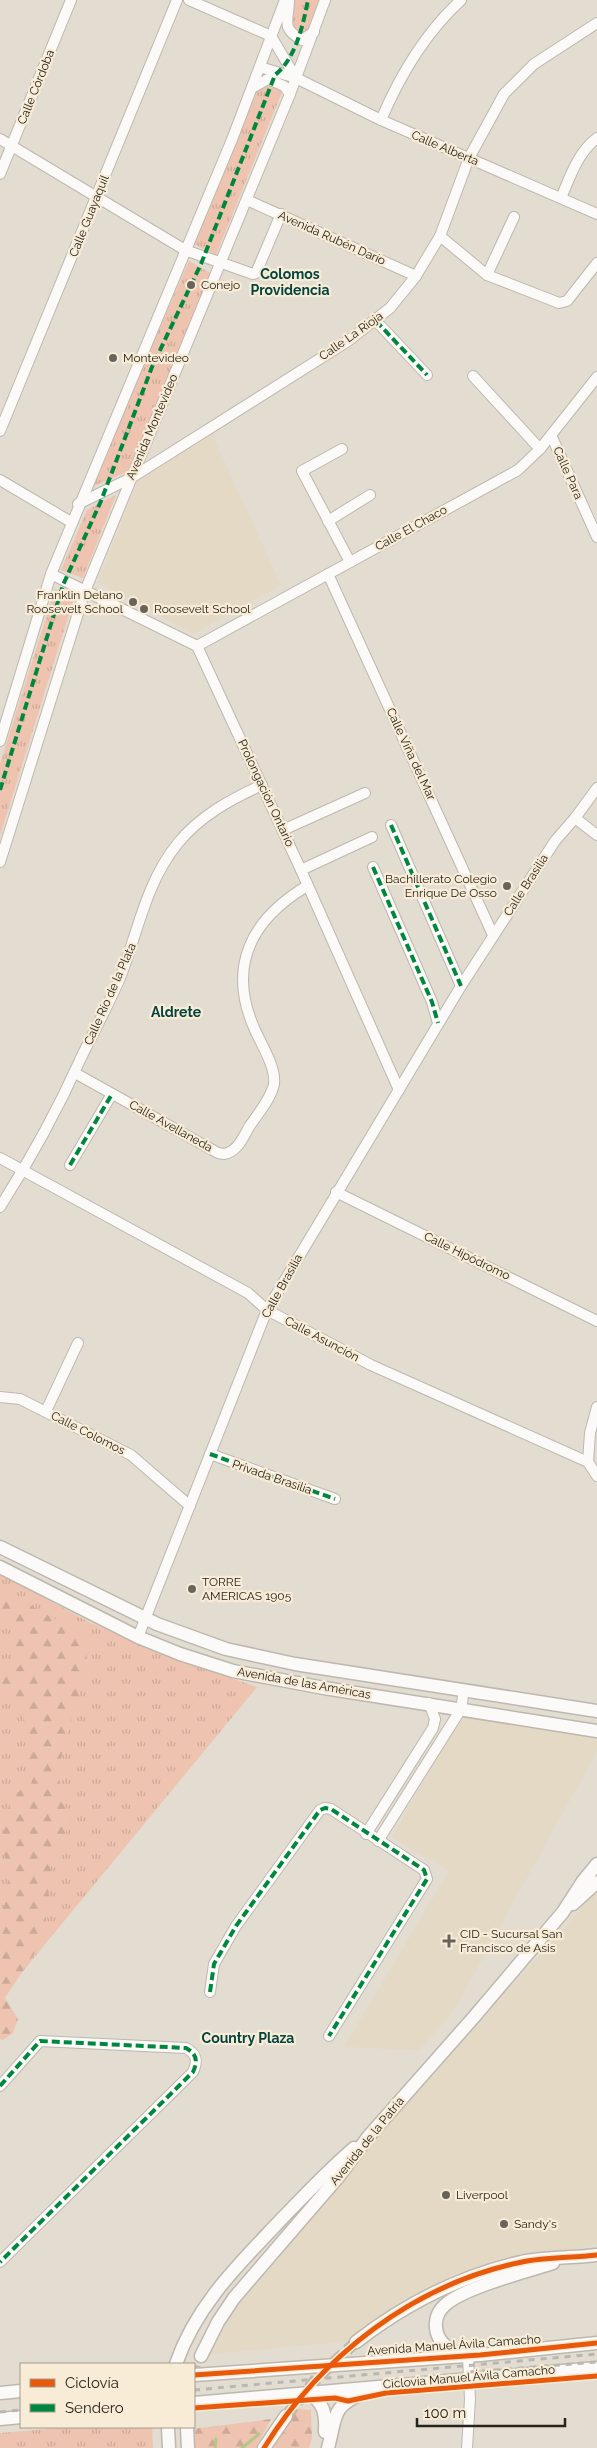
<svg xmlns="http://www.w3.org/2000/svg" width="597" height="2448" font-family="Raleway,sans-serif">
  <defs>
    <pattern id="grass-tufts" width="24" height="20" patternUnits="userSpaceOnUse" patternTransform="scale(1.25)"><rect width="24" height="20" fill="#eec4b0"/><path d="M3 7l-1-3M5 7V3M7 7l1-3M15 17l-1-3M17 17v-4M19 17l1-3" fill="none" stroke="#cca897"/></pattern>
    <pattern id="forest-firs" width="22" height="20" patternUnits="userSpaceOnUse" patternTransform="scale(1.25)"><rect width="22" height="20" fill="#eec4b0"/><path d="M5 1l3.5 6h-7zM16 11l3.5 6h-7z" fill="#cca897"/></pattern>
  </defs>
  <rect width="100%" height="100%" fill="#e2dcd1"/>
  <g fill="#e4d9c4">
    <polygon points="211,432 281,585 193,634 98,582 139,478"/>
    <polygon points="461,1717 597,1736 597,1751 453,2012 419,2050 344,2047 449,1871 392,1837"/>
    <polygon points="597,1891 597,2244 493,2266 460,2278 458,2272 398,2302 349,2341 210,2354 232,2314 249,2290 278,2260 272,2255"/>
  </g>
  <g fill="url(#grass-tufts)">
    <polygon points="293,0 319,0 305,37 288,26"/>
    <polygon points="266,83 284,87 216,255 194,244 259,87"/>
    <polygon points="189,261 212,274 128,471 90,488"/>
    <polygon points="116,495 83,578 61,570 87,510"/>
    <polygon points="55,589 74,598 0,836 0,764"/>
    <polygon points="0,1574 89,1622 170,1656 257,1687 0,1999"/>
    <polygon points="71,2427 152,2427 153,2448 0,2448 0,2433"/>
  </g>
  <g fill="url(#forest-firs)">
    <path d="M0,1589L81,1633L86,1643L87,1665L57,1772L61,1786L60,1798L72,1818L51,1865L44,1939L5,1998L18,2019L13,2033L3,2040L0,2039V1920L6,1900L9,1871L2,1848V1834L8,1809L14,1797L21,1789L31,1784L34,1776L26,1771L30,1735L27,1725L0,1685V1665L9,1671C27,1667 20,1659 16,1647C11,1633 19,1627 0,1622Z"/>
    <polygon points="298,2409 311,2410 312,2438 309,2448 272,2448 284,2426"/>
    <polygon points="271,2419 256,2448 194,2448 192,2429"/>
  </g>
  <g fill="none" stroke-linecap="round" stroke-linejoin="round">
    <g stroke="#b3c886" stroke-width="3">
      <polyline points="215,2448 216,2439"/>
      <polyline points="242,2448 259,2434"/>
    </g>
    <g stroke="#bdb7ad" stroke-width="12" stroke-dasharray="12 6" stroke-linecap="butt">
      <polyline points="194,2377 201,2356"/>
      <polyline points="286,2416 318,2377 356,2342"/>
    </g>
    <defs>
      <g id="minor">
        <polyline points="189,0 271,36 296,78"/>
        <path d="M289,0C289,21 280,28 302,40L314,32"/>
        <polyline points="260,67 296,78 381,120 597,214"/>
        <polyline points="252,88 268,79 284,86 290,94"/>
        <path d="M381,120C400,75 424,34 461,0"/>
        <polyline points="0,139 185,250 253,274 256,273 281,214"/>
        <polyline points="0,174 71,0"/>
        <path d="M561,198C570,177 578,152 597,138"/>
        <polyline points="247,200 416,276"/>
        <polyline points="440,236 487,275 559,303 567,301 597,263"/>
        <polyline points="487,275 514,217"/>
        <polyline points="376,321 427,375"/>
        <polyline points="473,376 540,449"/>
        <polyline points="0,431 177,0"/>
        <polyline points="551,435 597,537"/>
        <polyline points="342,449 302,471 350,562"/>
        <polyline points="0,480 71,522"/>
        <polyline points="78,504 131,478 348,341 390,308 416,276 440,236 469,158 504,94 534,64 597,23"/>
        <polyline points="328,521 370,495"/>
        <polyline points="51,574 197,646 301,870 399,1090"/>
        <polyline points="328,574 493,935"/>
        <polyline points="197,646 518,470 540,449 597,377"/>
        <polyline points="0,741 51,574 233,137 285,0"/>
        <polyline points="575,818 597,835"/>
        <polyline points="391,825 461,986"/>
        <polyline points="283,830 365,793"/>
        <polyline points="0,862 85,591 290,94 325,0"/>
        <polyline points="373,867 432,1002 438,1023"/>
        <polyline points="301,870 372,837"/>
        <path d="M75,1073L218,1153L224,1154C237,1152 243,1138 249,1127C257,1115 271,1099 274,1084C276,1067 262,1046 255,1030C227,968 250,920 307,886"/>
        <polyline points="0,1158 248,1293 267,1310 371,1365 588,1462 597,1476"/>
        <polyline points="70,1165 112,1094"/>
        <polyline points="336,1192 597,1321"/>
        <path d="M0,1207C30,1160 57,1111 80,1060C93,1033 108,1006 120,978C138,932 146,882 178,843C200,816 231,799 262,785"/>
        <polyline points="0,1397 20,1399 131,1455 190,1506"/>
        <polyline points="46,1411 78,1343"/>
        <polyline points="210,1454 335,1499"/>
        <polyline points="588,1462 590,1433 597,1407"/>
        <polyline points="138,1637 267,1310 461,986 555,841 575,818 597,788"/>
        <polyline points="366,1834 433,1728 435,1719 429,1703"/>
        <polyline points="378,1841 461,1709 464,1690"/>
        <polyline points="210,1992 214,1964 236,1926 320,1810 325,1808 331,1809 424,1870 427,1879 329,2036"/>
        <path d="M0,2086L40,2041L186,2048C197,2054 198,2061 193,2072L0,2262"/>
        <polyline points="467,2448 470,2399 468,2356"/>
      </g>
      <g id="major">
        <polyline points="0,1547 157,1624 226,1649 295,1664 597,1711"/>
        <polyline points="0,1567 138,1637 180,1654 233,1671 324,1688 597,1731"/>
        <polyline points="573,1904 597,1882"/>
        <path d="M356,2342C405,2304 460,2276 521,2262C546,2257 572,2258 597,2255"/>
        <path d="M462,2355C452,2352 440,2344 437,2333C434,2322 437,2312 445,2305C463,2288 528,2271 553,2263"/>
        <polyline points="201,2356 218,2322 234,2298 339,2176 368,2137 474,2017 563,1912 583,1881 597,1864"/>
        <path d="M176,2364C195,2308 235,2268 275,2226C301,2199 326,2172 354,2148"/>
        <polyline points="194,2375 480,2355 597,2343"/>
        <polyline points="0,2393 21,2391"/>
        <path d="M307,2393C324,2401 326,2414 325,2432"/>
        <polyline points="194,2403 597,2368"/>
        <polyline points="0,2419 21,2417"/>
        <polyline points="168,2427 169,2448"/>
        <polyline points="187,2427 188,2448"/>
        <polyline points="264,2448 286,2416"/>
        <path d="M328,2448C337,2415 330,2407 367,2391"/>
      </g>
    </defs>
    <use href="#minor" stroke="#bdb8af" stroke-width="12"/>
    <use href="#major" stroke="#bdb8af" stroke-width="15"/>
    <use href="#minor" stroke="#fbfaf8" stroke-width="10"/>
    <use href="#major" stroke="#fbfaf8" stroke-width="12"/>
    <g stroke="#b8b7b4" stroke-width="3" stroke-dasharray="6 6" stroke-linecap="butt">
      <polyline points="470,2372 597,2362"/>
      <polyline points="194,2390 597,2354"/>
      <polyline points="0,2412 21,2410"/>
    </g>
    <g stroke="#00873e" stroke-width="4" stroke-dasharray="8 4" stroke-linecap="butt">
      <polyline points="376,321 427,375"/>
      <path d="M0,790L63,585L101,501L152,367L201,264L275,75C296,58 303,25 308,0"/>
      <polyline points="391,825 461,986"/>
      <polyline points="373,867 432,1002 438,1023"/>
      <polyline points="70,1165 112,1094"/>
      <polyline points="210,1454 335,1499"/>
      <polyline points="210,1992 214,1964 236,1926 320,1810 325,1808 331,1809 424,1870 427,1879 329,2036"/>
      <path d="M0,2086L40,2041L186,2048C197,2054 198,2061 193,2072L0,2262"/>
    </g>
    <defs>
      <g id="cycleway">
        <polyline points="194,2375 480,2355 597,2343"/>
        <polyline points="194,2408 335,2398 348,2401 386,2393 597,2376"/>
        <path d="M264,2448C321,2356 414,2284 522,2262C546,2257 572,2258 597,2255"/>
      </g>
    </defs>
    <use href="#cycleway" stroke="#f8ecd6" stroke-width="8"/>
    <use href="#cycleway" stroke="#e8590c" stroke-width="5"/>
  </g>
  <g fill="#68645b" stroke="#f8ecd6" stroke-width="2">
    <circle cx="191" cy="285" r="5"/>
    <circle cx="113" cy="358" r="5"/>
    <circle cx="133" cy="602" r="5"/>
    <circle cx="144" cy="609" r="5"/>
    <circle cx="507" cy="886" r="5"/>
    <circle cx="192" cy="1589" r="5"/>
    <path d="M446.5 1933.5h5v5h5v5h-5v5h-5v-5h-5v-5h5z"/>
    <circle cx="446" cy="2195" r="5"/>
    <circle cx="504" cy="2224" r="5"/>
  </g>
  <g text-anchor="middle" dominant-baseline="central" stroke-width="4.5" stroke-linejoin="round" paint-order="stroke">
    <g font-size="12" fill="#27231b" stroke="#f8ecd6">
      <text transform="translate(36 87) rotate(-68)">Calle Córdoba</text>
      <text transform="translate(445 148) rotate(23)">Calle Alberta</text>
      <text transform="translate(89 216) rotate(-68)">Calle Guayaquil</text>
      <text transform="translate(332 238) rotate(24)">Avenida Rubén Darío</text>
      <text transform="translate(351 336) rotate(-35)">Calle La Rioja</text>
      <text transform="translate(152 427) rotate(-67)">Avenida Montevideo</text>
      <text transform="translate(568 473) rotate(66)">Calle Para</text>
      <text transform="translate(411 528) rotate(-29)">Calle El Chaco</text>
      <text transform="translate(411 754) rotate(65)">Calle Viña del Mar</text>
      <text transform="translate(266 793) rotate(65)">Prolongación Ontario</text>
      <text transform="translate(526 885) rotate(-57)">Calle Brasilia</text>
      <text transform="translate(110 994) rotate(-66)">Calle Río de la Plata</text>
      <text transform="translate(171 1126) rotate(29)">Calle Avellaneda</text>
      <text transform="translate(467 1256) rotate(26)">Calle Hipódromo</text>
      <text transform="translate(282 1286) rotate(-61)">Calle Brasilia</text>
      <text transform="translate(322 1339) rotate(28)">Calle Asunción</text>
      <text transform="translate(88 1433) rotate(27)">Calle Colomos</text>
      <text transform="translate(272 1477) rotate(19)">Privada Brasilia</text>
      <text transform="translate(304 1683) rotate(10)">Avenida de las Américas</text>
      <text transform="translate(367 2141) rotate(-51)">Avenida de la Patria</text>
      <text transform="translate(454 2345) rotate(-4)">Avenida Manuel Ávila Camacho</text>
      <text transform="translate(469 2377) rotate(-5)">Ciclovia Manuel Ávila Camacho</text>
    </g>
    <g font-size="12" fill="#27231b" stroke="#f8ecd6" text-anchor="start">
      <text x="201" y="285">Conejo</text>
      <text x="123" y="358">Montevideo</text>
      <text x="123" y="595" text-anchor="end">Franklin Delano<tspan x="123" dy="14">Roosevelt School</tspan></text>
      <text x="154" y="609">Roosevelt School</text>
      <text x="497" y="879" text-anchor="end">Bachillerato Colegio<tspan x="497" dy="14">Enrique De Osso</tspan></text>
      <text x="202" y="1582">TORRE<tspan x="202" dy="14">AMERICAS 1905</tspan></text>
      <text x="460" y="1934">CID - Sucursal San<tspan x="460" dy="14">Francisco de Asis</tspan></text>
      <text x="456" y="2195">Liverpool</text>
      <text x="514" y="2224">Sandy's</text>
    </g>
    <g font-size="14" font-weight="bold" fill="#01443f" stroke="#f8ecd6">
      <text x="290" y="274">Colomos<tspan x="290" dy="16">Providencia</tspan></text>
      <text x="176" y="1012">Aldrete</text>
      <text x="248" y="2038">Country Plaza</text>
    </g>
  </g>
  <rect x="20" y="2363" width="175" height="65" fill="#f8ecd6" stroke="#a49c8b"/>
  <rect x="30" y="2379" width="25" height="8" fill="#e8590c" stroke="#a49c8b"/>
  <text x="65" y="2388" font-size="15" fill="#27231b">Ciclovía</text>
  <rect x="30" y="2404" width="25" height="8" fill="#00873e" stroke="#a49c8b"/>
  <text x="65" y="2413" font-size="15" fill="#27231b">Sendero</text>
  <path d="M417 2418v8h148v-8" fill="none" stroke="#27231b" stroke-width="2.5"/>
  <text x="424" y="2418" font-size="15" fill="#27231b" stroke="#f8ecd6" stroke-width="4" paint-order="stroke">100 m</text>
</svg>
